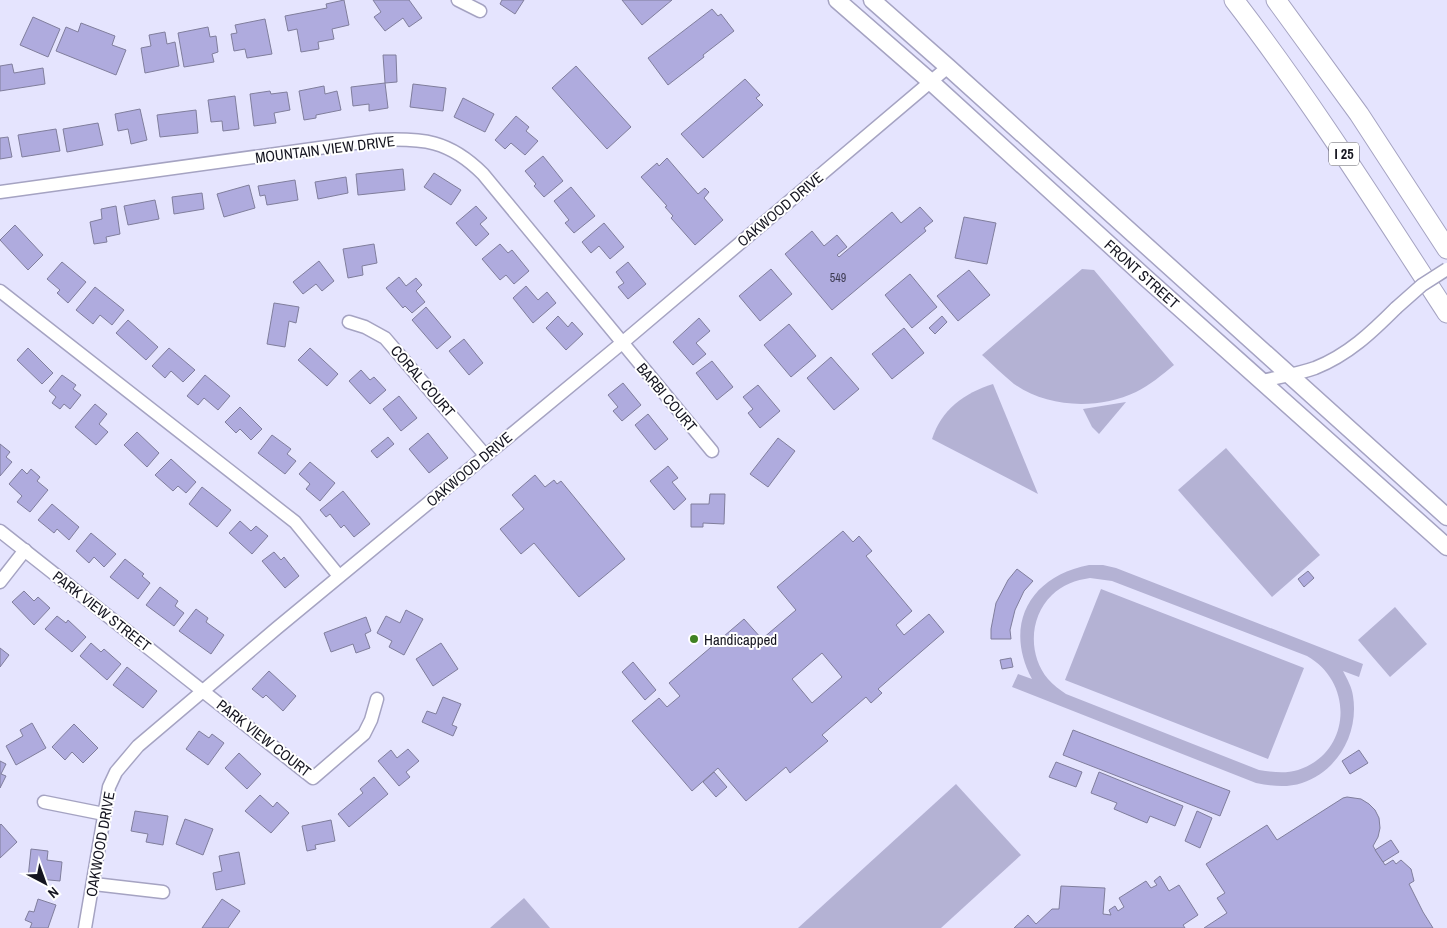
<svg xmlns="http://www.w3.org/2000/svg" width="1447" height="928" font-family="'Archivo Narrow',sans-serif">
  <rect width="100%" height="100%" fill="#e5e4fe"/>
  <g fill="#b4b2d4" fill-rule="evenodd">
    <path d="M1082,269L1094,270L1174,365C1162,375 1150,385 1136,392C1098,410 1048,408 1014,384C1003,375 993,365 982,355Z"/>
    <path d="M993,384L1038,494L932,439C941,410 964,393 993,384Z"/>
    <polygon points="1126,402 1099,434 1092,427 1083,409"/>
    <polygon points="1226,448 1320,555 1272,597 1178,490"/>
    <path d="M1089,565H1103L1116,568L1363,664L1359,677L1343,671C1347,679 1352,687 1353,696C1359,733 1338,771 1302,783C1287,788 1271,786 1256,783L1012,687L1018,674L1032,679C1003,625 1030,576 1089,565ZM1090,578L1112,581L1307,656C1355,683 1351,753 1298,770C1285,774 1272,772 1259,770L1066,694C1060,690 1053,685 1048,679C1028,655 1029,617 1052,595C1062,585 1076,580 1090,578Z"/>
    <polygon points="1101,589 1304,668 1268,759 1065,680"/>
    <polygon points="1395,607 1427,644 1390,677 1358,640"/>
    <polygon points="956,784 1021,855 941,928 798,928"/>
    <polygon points="524,898 550,928 490,928"/>
  </g>
  <g fill="#afabde" stroke="#807e9c" fill-rule="evenodd">
    <polygon points="344,0 349,25 332,29 334,39 318,42 319,49 301,52 297,29 288,31 285,16 327,8 326,4"/>
    <polygon points="373,0 409,0 422,18 409,27 403,18 385,31 374,17 381,12"/>
    <polygon points="502,0 524,0 515,14 500,4"/>
    <polygon points="622,0 672,0 642,25"/>
    <polygon points="712,9 718,16 721,14 734,31 703,55 704,57 668,85 648,58"/>
    <polygon points="33,17 60,29 48,57 20,45"/>
    <polygon points="265,19 272,54 247,58 245,49 234,51 231,34 237,33 235,25"/>
    <polygon points="81,23 115,36 112,45 126,50 116,75 56,51 66,27 78,32"/>
    <polygon points="208,27 210,37 216,36 218,52 212,54 214,62 184,67 178,33"/>
    <polygon points="165,32 167,44 175,42 179,66 145,73 141,48 151,46 149,35"/>
    <polygon points="383,55 396,55 397,82 385,83"/>
    <polygon points="12,64 14,73 43,68 45,84 0,91 0,66"/>
    <polygon points="576,66 631,127 607,149 552,88"/>
    <polygon points="745,79 760,95 756,98 763,105 703,158 681,134"/>
    <polygon points="385,83 388,108 369,111 369,104 353,106 351,87"/>
    <polygon points="413,84 446,88 443,111 410,107"/>
    <polygon points="324,86 325,94 337,91 341,110 316,115 316,118 304,120 299,91"/>
    <polygon points="270,91 271,94 287,92 290,110 274,113 276,123 254,126 250,94"/>
    <polygon points="235,96 239,129 223,131 222,121 211,122 208,100"/>
    <polygon points="463,98 494,114 485,132 454,117"/>
    <polygon points="140,109 147,140 131,144 128,129 118,131 115,114"/>
    <polygon points="196,110 198,133 160,137 157,115"/>
    <polygon points="516,116 529,127 526,131 538,141 525,155 511,143 505,149 495,140"/>
    <polygon points="98,123 103,145 67,152 63,129"/>
    <polygon points="56,129 60,151 22,157 18,135"/>
    <polygon points="8,137 12,157 0,159 0,138"/>
    <polygon points="543,156 563,181 544,197 534,186 536,184 525,171"/>
    <polygon points="667,158 698,194 705,188 709,192 704,198 723,220 695,245 671,218 673,216 665,207 667,206 641,177 657,163 659,166"/>
    <polygon points="403,169 405,190 358,195 356,174"/>
    <polygon points="434,173 461,190 451,205 424,187"/>
    <polygon points="346,177 348,193 318,199 315,182"/>
    <polygon points="295,180 298,200 267,205 265,195 260,196 258,186"/>
    <polygon points="249,185 255,208 224,217 217,194"/>
    <polygon points="571,187 595,216 574,233 565,223 569,220 554,201"/>
    <polygon points="202,193 204,209 174,214 172,197"/>
    <polygon points="155,200 159,219 128,225 124,206"/>
    <polygon points="116,206 120,234 106,237 107,242 94,244 90,222 102,219 101,209"/>
    <polygon points="476,206 487,218 480,224 489,234 476,246 456,223"/>
    <polygon points="920,207 933,221 924,228 926,231 832,310 785,254 812,231 824,246 837,235 847,247 837,255 839,257 892,212 901,223"/>
    <polygon points="964,217 996,223 987,264 955,258"/>
    <polygon points="604,223 624,247 610,259 599,246 591,253 582,242"/>
    <polygon points="15,225 43,255 28,270 0,240"/>
    <polygon points="374,244 377,263 362,266 363,275 348,278 343,249"/>
    <polygon points="500,244 508,253 512,250 529,271 514,284 506,275 500,280 482,259"/>
    <polygon points="319,261 334,281 322,291 316,284 303,294 293,282"/>
    <polygon points="62,262 86,282 68,303 57,293 60,290 47,279"/>
    <polygon points="628,262 646,284 628,299 618,287 624,283 616,272"/>
    <polygon points="771,269 792,294 760,321 739,296"/>
    <polygon points="969,270 990,295 958,321 937,296"/>
    <polygon points="910,274 937,307 912,328 885,295"/>
    <polygon points="399,277 406,286 416,278 422,285 416,291 425,302 412,313 405,306 403,308 386,288"/>
    <polygon points="526,286 538,300 547,292 556,303 533,323 513,298"/>
    <polygon points="95,287 124,310 112,325 100,315 93,324 76,310"/>
    <polygon points="274,303 299,307 296,323 289,321 285,347 267,344"/>
    <polygon points="426,307 451,337 437,349 412,320"/>
    <polygon points="558,316 568,327 572,322 583,334 566,350 546,328"/>
    <polygon points="942,316 947,322 935,334 929,328"/>
    <polygon points="699,318 710,331 696,343 706,354 693,365 673,342"/>
    <polygon points="128,320 158,347 146,360 116,333"/>
    <polygon points="789,324 816,356 791,377 764,345"/>
    <polygon points="904,328 924,353 892,379 872,354"/>
    <polygon points="464,339 483,363 469,375 449,351"/>
    <polygon points="28,348 53,373 42,384 17,360"/>
    <polygon points="169,348 195,370 183,382 171,371 165,378 152,366"/>
    <polygon points="310,348 338,374 327,386 298,360"/>
    <polygon points="831,357 859,389 834,410 807,378"/>
    <polygon points="712,361 733,387 717,400 696,373"/>
    <polygon points="361,370 370,380 374,377 386,390 370,404 349,381"/>
    <polygon points="62,375 76,385 73,389 81,395 70,409 64,404 60,409 52,403 56,397 49,391"/>
    <polygon points="205,375 230,396 218,410 204,398 198,405 187,396"/>
    <polygon points="623,383 641,405 622,421 613,411 618,407 608,395"/>
    <polygon points="758,385 780,411 760,428 748,413 753,409 743,397"/>
    <polygon points="399,396 417,418 401,431 383,409"/>
    <polygon points="95,404 107,414 99,424 108,432 96,445 75,427"/>
    <polygon points="240,407 262,429 251,440 240,429 236,433 225,422"/>
    <polygon points="648,414 668,439 655,450 635,425"/>
    <polygon points="137,432 159,453 147,467 124,445"/>
    <polygon points="428,433 448,458 429,473 409,449"/>
    <polygon points="272,435 291,449 287,454 296,461 285,474 258,453"/>
    <polygon points="388,437 394,444 377,458 371,451"/>
    <polygon points="778,438 795,451 768,487 750,474"/>
    <polygon points="0,444 10,452 6,457 12,462 0,476"/>
    <polygon points="171,459 196,482 186,493 178,486 173,491 155,475"/>
    <polygon points="310,462 335,483 320,501 306,489 310,484 299,474"/>
    <polygon points="668,466 678,478 672,482 686,499 674,510 650,481"/>
    <polygon points="22,469 27,474 31,469 40,477 37,481 48,490 30,512 17,502 22,496 9,484"/>
    <polygon points="535,475 545,487 554,480 557,484 561,481 625,559 579,597 534,543 521,554 500,529 524,509 512,495"/>
    <polygon points="202,487 231,510 217,527 189,504"/>
    <polygon points="343,491 370,524 354,537 344,525 341,528 330,514 326,517 320,510"/>
    <polygon points="710,494 725,494 724,524 703,523 703,527 691,527 691,504 709,504"/>
    <polygon points="52,504 79,527 69,540 57,529 54,533 38,520"/>
    <polygon points="240,521 251,531 256,526 268,536 252,554 229,533"/>
    <path d="M843,531L853,542L859,536L872,551L866,556L912,611L896,625L904,635L929,614L944,632L878,689L882,693L871,703L866,697L822,735L828,741L790,773L786,767L746,801L718,768L692,791L632,721L659,698L667,707L680,696L669,683L744,619L762,639L796,610L777,587ZM822,653L842,677L812,703L792,679Z"/>
    <polygon points="91,533 116,554 104,567 94,557 89,563 76,551"/>
    <polygon points="274,552 281,560 284,557 299,576 285,588 262,561"/>
    <polygon points="125,559 144,574 142,576 150,583 138,599 110,577"/>
    <polygon points="1017,569 1033,581 1024,591 1015,610 1010,630 1011,639 991,639 991,629 996,603 1008,580"/>
    <polygon points="1308,571 1314,578 1304,587 1298,579"/>
    <polygon points="160,587 178,601 175,606 184,613 174,626 146,605"/>
    <polygon points="24,591 34,601 38,597 50,608 34,625 12,602"/>
    <polygon points="196,609 208,618 206,622 224,635 211,654 179,631"/>
    <polygon points="406,610 423,619 404,655 389,647 392,641 377,633 386,616 400,623"/>
    <polygon points="57,616 66,623 68,620 86,637 72,652 45,629"/>
    <polygon points="366,617 371,631 365,634 370,648 356,653 353,644 331,652 324,633"/>
    <polygon points="91,643 101,652 104,649 121,664 107,680 80,656"/>
    <polygon points="441,643 458,669 433,686 416,659"/>
    <polygon points="0,648 9,655 0,667"/>
    <polygon points="1011,658 1013,667 1002,669 1000,660"/>
    <polygon points="633,662 656,690 645,700 622,672"/>
    <polygon points="127,667 157,691 143,708 113,685"/>
    <polygon points="269,671 296,696 283,711 266,695 263,698 252,689"/>
    <polygon points="443,697 461,704 452,725 457,727 453,736 422,722 427,711 436,714"/>
    <polygon points="32,723 46,748 16,765 6,746 23,736 20,730"/>
    <polygon points="74,724 98,748 83,763 72,752 65,760 52,747"/>
    <polygon points="1073,730 1230,791 1220,816 1063,755"/>
    <polygon points="199,731 209,738 212,734 224,743 208,765 186,749"/>
    <polygon points="408,749 419,761 406,772 410,777 399,786 378,761 391,750 397,758"/>
    <polygon points="1359,750 1368,763 1350,774 1342,761"/>
    <polygon points="239,753 261,774 247,789 225,768"/>
    <polygon points="0,761 6,764 1,774 6,776 0,788"/>
    <polygon points="1056,762 1082,772 1076,787 1049,777"/>
    <polygon points="714,772 727,787 716,797 703,782"/>
    <polygon points="1099,772 1183,806 1175,826 1150,816 1147,823 1114,809 1117,803 1091,793"/>
    <polygon points="374,777 388,794 349,827 338,814 363,793 360,789"/>
    <polygon points="260,795 273,807 277,802 289,813 271,833 245,811"/>
    <polygon points="1347,797 1361,799 1369,804 1375,810 1379,818 1380,828 1378,837 1373,846 1385,865 1393,860 1396,864 1401,860 1411,869 1414,881 1409,884 1423,912 1433,928 1204,928 1227,913 1217,898 1225,893 1206,864 1267,825 1277,840 1343,798"/>
    <polygon points="135,811 168,816 163,845 146,842 148,834 131,831"/>
    <polygon points="1197,811 1212,818 1200,848 1185,841"/>
    <polygon points="185,819 213,829 203,855 176,844"/>
    <polygon points="331,820 335,841 315,845 316,849 307,851 302,826"/>
    <polygon points="1,824 17,842 0,858 0,825"/>
    <polygon points="1391,840 1399,852 1383,862 1375,850"/>
    <polygon points="31,849 48,851 47,860 62,862 60,881 28,878"/>
    <polygon points="239,852 245,884 216,890 213,873 222,871 219,856"/>
    <polygon points="1160,876 1169,891 1179,885 1198,915 1183,925 1185,928 1014,928 1028,915 1036,924 1052,909 1059,909 1061,886 1105,888 1103,914 1111,915 1109,910 1115,906 1118,911 1124,907 1119,898 1146,881 1151,888 1157,885 1154,881"/>
    <polygon points="38,899 56,905 48,928 30,928 32,923 25,920 29,911 34,912"/>
    <polygon points="222,899 240,911 228,928 202,928"/>
  </g>
  <g fill="none" stroke-linecap="round" stroke-linejoin="round">
    <defs>
      <g id="minor">
        <polyline points="458,0 480,11"/>
        <path d="M0,192L377,140C423,138 449,140 483,174L712,451"/>
        <polyline points="0,291 295,522 339,576"/>
        <polyline points="349,322 365,327 385,338 485,455"/>
        <path d="M1262,381C1279,377 1298,374 1315,368C1348,355 1372,332 1396,308"/>
        <polyline points="0,531 313,778 364,734 371,720 377,699"/>
        <polyline points="0,582 25,550"/>
        <polyline points="44,802 104,814"/>
        <polyline points="94,884 163,892"/>
        <polyline points="85,928 109,787 116,772 138,746 277,628 622,343 948,67"/>
      </g>
      <g id="major">
        <polyline points="837,0 931,82 1146,278 1447,547"/>
        <polyline points="872,0 948,67 1447,517"/>
      </g>
      <g id="highway">
        <path d="M1234,0C1311,100 1378,207 1447,313"/>
        <polyline points="1276,0 1359,114 1447,249"/>
      </g>
    </defs>
    <use href="#minor" stroke="#a5a3c2" stroke-width="15"/>
    <use href="#major" stroke="#a5a3c2" stroke-width="19"/>
    <use href="#highway" stroke="#a5a3c2" stroke-width="21"/>
    <use href="#minor" stroke="#fff" stroke-width="12"/>
    <use href="#major" stroke="#fff" stroke-width="16"/>
    <use href="#highway" stroke="#fff" stroke-width="19"/>
    <defs>
      <polyline id="minor-bridge" points="1396,308 1422,285 1447,269"/>
    </defs>
    <use href="#minor-bridge" stroke="#a5a3c2" stroke-width="15" stroke-linecap="butt"/>
    <use href="#minor-bridge" stroke="#fff" stroke-width="12"/>
  </g>
  <circle fill="#3f8123" stroke="#fff" stroke-width="2" cx="694" cy="639" r="5"/>
  <g text-anchor="middle" dominant-baseline="central" stroke-width="4" stroke-linejoin="round" paint-order="stroke">
    <g font-size="12" fill="#3c3a50">
      <text x="838" y="278">549</text>
    </g>
    <rect fill="#fff" stroke="#5b5b63" stroke-width="1" x="1329" y="142.5" width="30" height="23" rx="4"/>
    <g font-size="14" font-weight="bold" fill="#151520">
      <text x="1344" y="154">I 25</text>
    </g>
    <g font-size="15" fill="#151520" stroke="#fff">
      <text transform="translate(325 149) rotate(-7)">MOUNTAIN VIEW DRIVE</text>
      <text transform="translate(780 209) rotate(-40)">OAKWOOD DRIVE</text>
      <text transform="translate(1142 274) rotate(42)">FRONT STREET</text>
      <text transform="translate(423 381) rotate(49)">CORAL COURT</text>
      <text transform="translate(667 397) rotate(50)">BARBI COURT</text>
      <text transform="translate(469 469) rotate(-40)">OAKWOOD DRIVE</text>
      <text transform="translate(102 611) rotate(38)">PARK VIEW STREET</text>
      <text transform="translate(264 738) rotate(38)">PARK VIEW COURT</text>
      <text transform="translate(100 844) rotate(-80)">OAKWOOD DRIVE</text>
    </g>
    <g font-size="15" fill="#151520" stroke="#fff" text-anchor="start">
      <text x="704" y="639">Handicapped</text>
    </g>
  </g>
  <g transform="translate(45 883) rotate(139)" stroke="#ffffff" stroke-width="4" paint-order="stroke">
  <path d="M0-4L9 19L0 12L-9 19Z" fill="#151520"/>
  <text y="-8" font-size="14" font-weight="bold" text-anchor="middle" fill="#151520">N</text>
  </g>
</svg>
